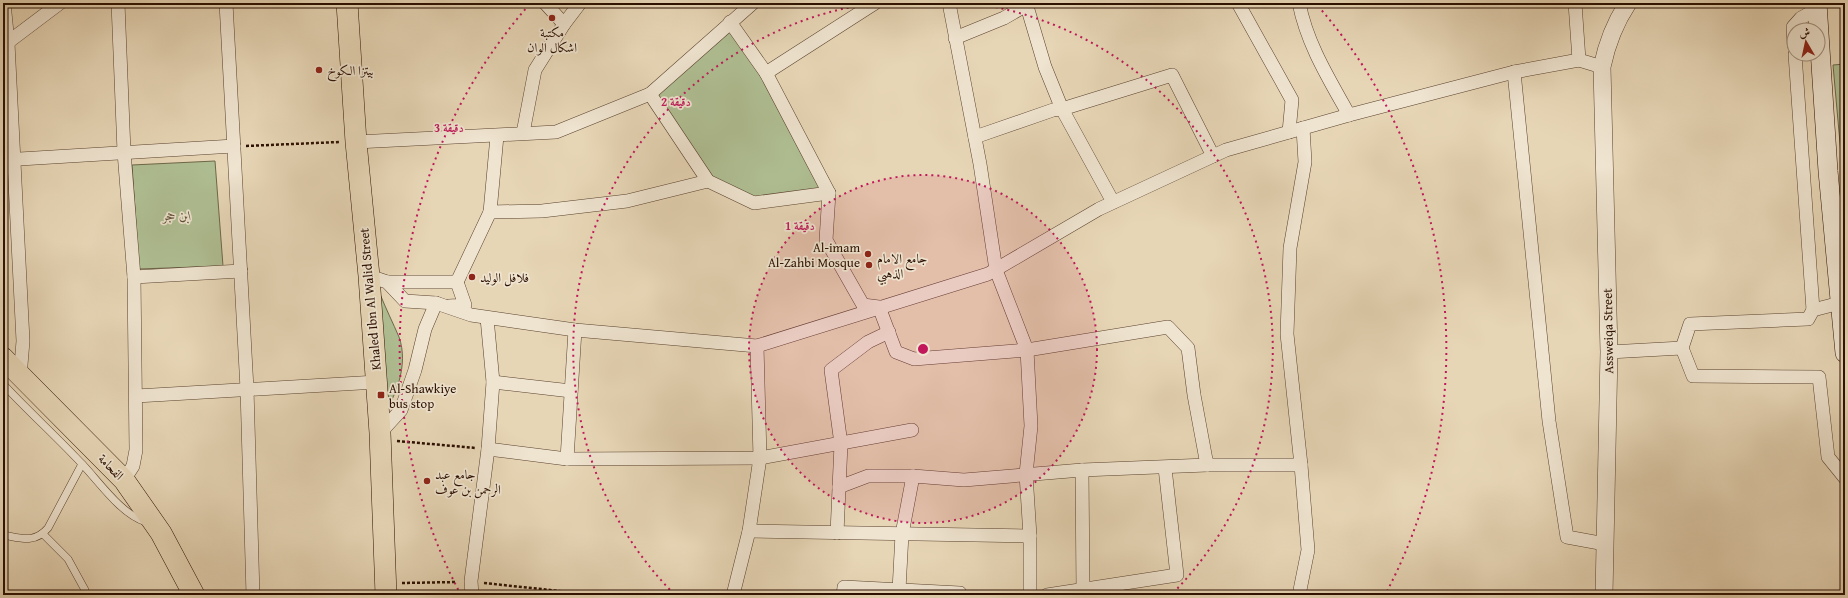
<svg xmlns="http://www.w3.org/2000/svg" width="1848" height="598" font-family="'Gentium Book Plus',Amiri,serif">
  <rect width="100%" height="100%" fill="#e7d6b6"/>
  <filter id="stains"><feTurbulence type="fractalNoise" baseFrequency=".005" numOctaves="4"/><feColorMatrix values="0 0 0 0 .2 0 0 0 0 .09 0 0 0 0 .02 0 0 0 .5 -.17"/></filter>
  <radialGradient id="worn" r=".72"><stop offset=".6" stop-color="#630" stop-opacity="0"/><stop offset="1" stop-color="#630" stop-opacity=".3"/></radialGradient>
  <g fill="#afbf93" stroke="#6d674a">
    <polygon points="728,24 766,73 826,194 754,203 708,181 652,92"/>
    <polygon points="1845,64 1845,199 1833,65"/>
    <polygon points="215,161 223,266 139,269 132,165"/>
    <path d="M380,294C386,309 393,323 399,337C409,365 396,398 379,421Z"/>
  </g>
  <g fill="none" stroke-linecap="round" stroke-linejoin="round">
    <defs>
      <g id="service">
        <path d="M3,384C29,412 57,437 83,465C100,483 122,515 146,522"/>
        <polyline points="43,534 68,559 85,590"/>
        <path d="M3,535C21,538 34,544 48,528L82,464"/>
      </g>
      <g id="minor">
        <polyline points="4,3 8,43 23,341 20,377"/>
        <polyline points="118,3 124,152 134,277 241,271"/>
        <polyline points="226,3 247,389 253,595"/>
        <polyline points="545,3 564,24"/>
        <polyline points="949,3 980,164 996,270 1027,350 1031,426 1026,474 1030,536 1030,595"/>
        <polyline points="1026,3 1045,67 1062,109 1113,202"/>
        <polyline points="1238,3 1292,100 1289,132"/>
        <path d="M1299,3C1307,44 1329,79 1349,115"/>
        <polyline points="1575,3 1579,60 1602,67"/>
        <polyline points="730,22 766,73 829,193 826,240 863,305 879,307 896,352 914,359 1027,350 1168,327 1188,348 1194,395 1207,465"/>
        <polyline points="955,38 1004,18 1030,3"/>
        <polyline points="1794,45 1793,27 1801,18 1817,9"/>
        <polyline points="3,46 60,3"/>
        <polyline points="1795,54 1813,310"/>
        <polyline points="1514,72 1549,421 1567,537 1605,544"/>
        <polyline points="766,73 875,3"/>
        <polyline points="650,94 708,181 754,203 829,193"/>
        <polyline points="523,133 535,70 564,24 580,3"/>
        <polyline points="975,137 1053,110 1062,109 1172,75 1213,156"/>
        <polyline points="356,142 556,132 650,94 753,3"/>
        <polyline points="3,160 234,146"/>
        <polyline points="490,212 542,211 627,201 708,181"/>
        <polyline points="369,276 387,282 405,301 436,303 471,315 575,330 757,346 988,274 1099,209 1226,150 1349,115 1514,72 1579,60"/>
        <polyline points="387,282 457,282 465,305 449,306"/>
        <polyline points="457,282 490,212 497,136"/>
        <polyline points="1840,303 1813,310 1808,319 1690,324 1682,348 1693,376 1819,377 1828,457 1845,478"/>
        <polyline points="1609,352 1682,348"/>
        <polyline points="493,382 571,391"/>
        <polyline points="136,396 377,382"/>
        <polyline points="380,433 401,410 415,370 425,329 436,303"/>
        <polyline points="488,449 567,459 760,458 912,430"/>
        <polyline points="567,459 575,330"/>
        <polyline points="1082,470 1083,590"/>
        <polyline points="124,480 133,466 136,450 134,277"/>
        <polyline points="839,487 868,476 913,476 964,480 1082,470 1207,465 1301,465"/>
        <polyline points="749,531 1030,536"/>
        <polyline points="837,533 841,444 831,370 868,342 889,332"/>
        <polyline points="899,590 902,534 913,476"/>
        <polyline points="472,595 471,581 488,449 493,382 487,318"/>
        <polyline points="733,595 749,531 760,458 757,346"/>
        <polyline points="843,595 844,587 960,593 960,595"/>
        <polyline points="1047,595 1177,575 1165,468"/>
        <polyline points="1299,595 1308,550 1301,465 1287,334 1290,248 1305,162 1303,128"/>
      </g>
      <path id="tertiary" d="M1604,595L1609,352L1602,67C1607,43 1614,24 1628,3"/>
      <polyline id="secondary" points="1817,3 1828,171 1845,353"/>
      <g id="primary">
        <polyline points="347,3 356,142 369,276 380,433 386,595"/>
        <polyline points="3,358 124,480 161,533 194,595"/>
      </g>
    </defs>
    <use href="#service" stroke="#5a412e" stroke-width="8"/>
    <use href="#minor" stroke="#5a412e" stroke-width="14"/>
    <use href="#tertiary" stroke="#5a412e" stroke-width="18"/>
    <use href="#secondary" stroke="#2b0f00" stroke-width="20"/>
    <use href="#primary" stroke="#2b0f00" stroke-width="22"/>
    <g stroke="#2b0f00" stroke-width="2.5" stroke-dasharray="3 2" stroke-linecap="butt">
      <polyline points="246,146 339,142"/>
      <polyline points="397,441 476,448"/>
      <polyline points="402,583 457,582"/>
      <polyline points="484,583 569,592 615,595"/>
    </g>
    <use href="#service" stroke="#efe4d0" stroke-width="7"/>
    <use href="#minor" stroke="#efe4d0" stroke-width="13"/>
    <use href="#tertiary" stroke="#efe4d0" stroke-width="17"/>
    <use href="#secondary" stroke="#efe4d0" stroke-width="19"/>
    <use href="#primary" stroke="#e7d6b6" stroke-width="21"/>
  </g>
  <circle cx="923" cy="349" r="174" fill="#c2185b" fill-opacity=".12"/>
  <g fill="none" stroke="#c2185b" stroke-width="2" stroke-dasharray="2 4">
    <circle cx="923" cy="349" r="174"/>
    <path d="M674 594A349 349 0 0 1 874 3M972 3A349 349 0 0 1 1172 594"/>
    <path d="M461 595A523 523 0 0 1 528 6M1318 6A523 523 0 0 1 1385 595"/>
  </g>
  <g fill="#8f2418" stroke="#efe4d0" stroke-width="1.5">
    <circle cx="552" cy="18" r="4"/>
    <circle cx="319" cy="70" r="4"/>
    <circle cx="868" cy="254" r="4"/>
    <circle cx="869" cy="265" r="4"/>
    <circle cx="472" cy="277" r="4"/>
    <rect x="377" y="391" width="8" height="8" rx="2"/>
    <circle cx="427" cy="481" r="4"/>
  </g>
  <g text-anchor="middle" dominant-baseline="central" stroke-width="3.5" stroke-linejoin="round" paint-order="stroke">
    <g font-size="13" fill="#2b0f00" stroke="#efe4d0" text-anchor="start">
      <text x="552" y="32" text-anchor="middle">مكتبة<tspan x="552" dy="15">اشكال الوان</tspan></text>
      <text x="327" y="70">بيتزا الكوخ</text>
      <text x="860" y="247" text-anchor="end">Al-imam<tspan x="860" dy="15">Al-Zahbi Mosque</tspan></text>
      <text x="877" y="258">جامع الامام<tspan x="877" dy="15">الذهبي</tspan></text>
      <text x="480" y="277">فلافل الوليد</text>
      <text x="389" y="388">Al-Shawkiye<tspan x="389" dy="15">bus stop</tspan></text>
      <text x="435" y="474">جامع عبد<tspan x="435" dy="15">الرحمن بن عوف</tspan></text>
    </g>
    <g font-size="13" font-style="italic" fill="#594d33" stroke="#efe4d0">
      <text x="177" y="215">ابن حجر</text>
    </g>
    <g font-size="13" fill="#2b0f00" stroke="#efe4d0">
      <text transform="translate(370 299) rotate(-95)">Khaled Ibn Al Walid Street</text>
      <text transform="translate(1608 331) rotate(-91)">Assweiqa Street</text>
      <text transform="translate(111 467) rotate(46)">الفحامة</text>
    </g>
  </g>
  <circle cx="923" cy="349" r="6" fill="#c2185b" stroke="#efe4d0" stroke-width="2"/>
  <g font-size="12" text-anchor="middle" font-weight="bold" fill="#c2185b" stroke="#efe4d0" stroke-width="3.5" stroke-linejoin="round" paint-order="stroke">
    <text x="676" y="106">2 دقيقة</text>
    <text x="449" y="132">3 دقيقة</text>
    <text x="800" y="230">1 دقيقة</text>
  </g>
  <rect width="1848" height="598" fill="none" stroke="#e7d6b6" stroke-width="16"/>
  <rect x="4" y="4" width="1840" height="590" fill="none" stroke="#2b0f00" stroke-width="2"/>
  <rect x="8" y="8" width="1832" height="582" fill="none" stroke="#2b0f00"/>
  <g transform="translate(1806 42) rotate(351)"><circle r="19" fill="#efe4d0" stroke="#a18f7d"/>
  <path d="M0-3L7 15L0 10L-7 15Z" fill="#8f2418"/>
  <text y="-6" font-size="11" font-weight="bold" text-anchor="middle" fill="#2b0f00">ش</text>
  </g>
  <rect width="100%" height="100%" filter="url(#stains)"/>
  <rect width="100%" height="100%" fill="url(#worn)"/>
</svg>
